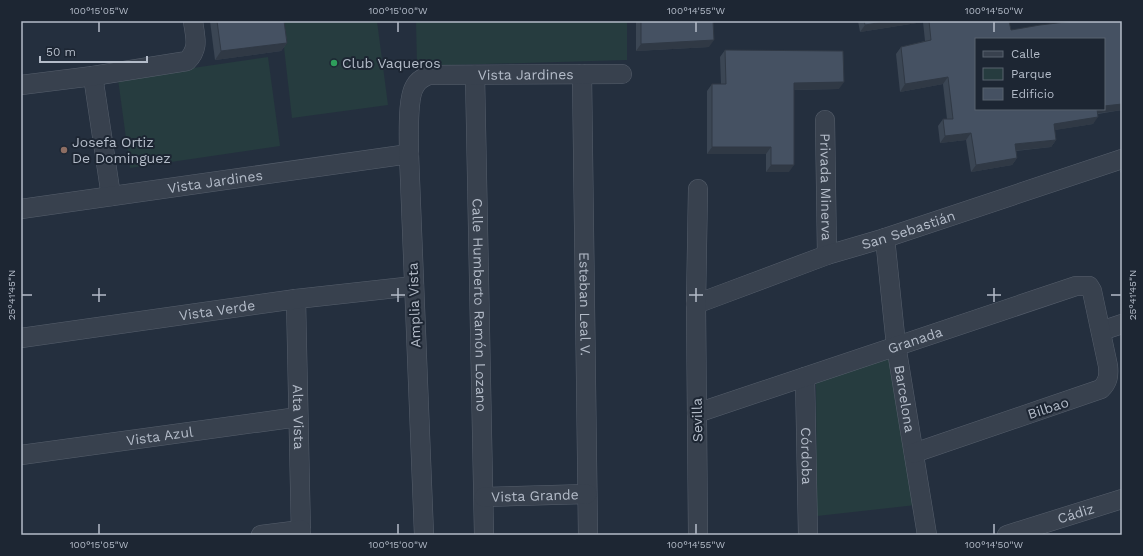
<svg xmlns="http://www.w3.org/2000/svg" width="1143" height="556" font-family="'Work Sans',sans-serif">
  <rect width="100%" height="100%" fill="#242f3e"/>
  <g fill="#263c3f">
    <polygon points="281,21 377,21 388,105 292,118"/>
    <polygon points="416,21 627,21 627,60 417,66"/>
    <polygon points="268,57 280,146 130,168 118,79"/>
    <polygon points="889,355 916,505 817,516 816,384 819,379"/>
  </g>
  <g fill="none" stroke-linecap="round" stroke-linejoin="round">
    <defs>
      <g id="minor">
        <path id="s1" d="M582,74L588,535"/>
        <path id="s2" d="M475,75L484,535"/>
        <polyline points="93,76 111,196"/>
        <path d="M21,85L93,76L187,61C200,48 195,37 193,21"/>
        <path id="s3" d="M825,120L827,255"/>
        <path id="s4" d="M21,209L409,154"/>
        <path id="s5" d="M885,238L896,345L927,535"/>
        <path id="s6" d="M296,299L301,535"/>
        <path id="s7" d="M696,304L827,255L885,238L1122,159"/>
        <polyline points="1101,331 1122,324"/>
        <path id="s8" d="M21,338L296,299L414,286"/>
        <path id="s9" d="M805,377L808,535"/>
        <path id="s10" d="M697,413L1076,286H1089L1092,291L1108,366C1109,376 1108,382 1101,389L914,453"/>
        <path id="s11" d="M21,455L298,417"/>
        <path id="s12" d="M484,497L587,494"/>
        <polyline points="261,535 301,530"/>
        <path id="s13" d="M424,535L409,154C409,138 407,98 415,86C418,80 424,77 429,75L622,74"/>
        <polyline points="698,535 696,304 698,189"/>
        <path id="s14" d="M1007,535L1122,499"/>
      </g>
    </defs>
    <use href="#minor" stroke="#565f6c" stroke-width="20"/>
    <use href="#minor" stroke="#38414e" stroke-width="19"/>
  </g>
  <g fill="#3b4654">
    <polygon points="210,21 284,21 287,43 281,51 215,60"/>
    <polygon points="636,21 713,21 709,47 636,51"/>
    <polygon points="858,21 1009,21 1011,30 1122,21 1122,110 1098,114 1093,124 1054,130 1056,140 1051,147 1016,151 1017,158 1012,165 971,172 966,140 940,143 938,126 943,119 947,119 943,84 900,92 896,54 901,47 925,41 923,22 860,32"/>
    <polygon points="725,50 839,89 794,90 789,172 766,172 766,154 707,154 707,91 712,84 721,84 720,57"/>
    <polygon points="1122,169 1122,176 1120,171"/>
  </g>
  <g fill="#303945">
    <polygon points="889,21 924,21 923,22 860,32 865,25"/>
    <polygon points="714,40 709,47 636,51 641,44"/>
    <polygon points="287,43 281,51 215,60 221,51"/>
    <polygon points="948,77 943,84 900,92 905,84"/>
    <polygon points="844,82 839,89 789,90 794,83"/>
    <polygon points="1122,104 1122,110 1092,114 1096,109 1104,109 1104,106"/>
    <polygon points="1098,117 1093,124 1049,131 1054,124"/>
    <polygon points="971,133 966,140 940,143 945,136"/>
    <polygon points="1056,140 1051,147 1010,151 1015,144"/>
    <polygon points="712,147 771,147 766,154 707,154"/>
    <polygon points="1017,158 1012,165 971,172 976,165"/>
    <polygon points="771,165 794,165 789,172 766,172"/>
  </g>
  <g fill="#455162" stroke="#303945">
    <polygon points="217,21 284,21 287,43 221,51"/>
    <polygon points="641,21 713,21 714,40 641,44"/>
    <polygon points="864,21 889,21 865,25"/>
    <polygon points="929,21 1009,21 1011,30 1040,25 1074,21 1122,21 1122,104 1104,106 1104,39 976,39 976,109 1097,109 1098,117 1054,124 1056,140 1015,144 1017,158 976,165 971,133 945,136 943,119 953,119 948,77 905,84 901,47 931,40"/>
    <polygon points="725,50 843,51 844,82 794,83 794,165 771,165 771,147 712,147 712,84 726,84"/>
  </g>
  <path fill="none" stroke="#b4bcc9" stroke-width="1.5" d="M99,22V32M398,22V32M696,22V32M994,22V32M99,288V302M398,288V302M696,288V302M994,288V302M22,295H32M92,295H106M391,295H405M689,295H703M987,295H1001M1111,295H1121M99,524V534M398,524V534M696,524V534M994,524V534"/>
  <circle fill="#2e9e5b" stroke="#1d2633" stroke-width="1.5" cx="334" cy="63" r="4"/>
  <circle fill="#8d6e63" stroke="#1d2633" stroke-width="1.5" cx="64" cy="150" r="4"/>
  <g text-anchor="middle" dominant-baseline="central" stroke-width="4" stroke-linejoin="round" paint-order="stroke">
    <g font-size="14" fill="#b4bcc9" stroke="#1d2633" text-anchor="start">
      <text x="342" y="63">Club Vaqueros</text>
      <text x="72" y="142">Josefa Ortiz<tspan x="72" dy="16">De Dominguez</tspan></text>
    </g>
    <g font-size="14" fill="#b4bcc9" stroke="#1d2633">
      <text stroke="none"><textPath href="#s13" startOffset="565">Vista Jardines</textPath></text>
      <text stroke="none"><textPath href="#s4" startOffset="196">Vista Jardines</textPath></text>
      <text stroke="none"><textPath href="#s3" startOffset="67">Privada Minerva</textPath></text>
      <text stroke="none"><textPath href="#s7" startOffset="225">San Sebastián</textPath></text>
      <text stroke="none"><textPath href="#s1" startOffset="230">Esteban Leal V.</textPath></text>
      <text transform="translate(414 305) rotate(-92)">Amplia Vista</text>
      <text stroke="none"><textPath href="#s2" startOffset="230">Calle Humberto Ramón Lozano</textPath></text>
      <text stroke="none"><textPath href="#s8" startOffset="198">Vista Verde</textPath></text>
      <text stroke="none"><textPath href="#s10" startOffset="230">Granada</textPath></text>
      <text stroke="none"><textPath href="#s5" startOffset="162">Barcelona</textPath></text>
      <text transform="translate(1048 408) rotate(-18)">Bilbao</text>
      <text stroke="none"><textPath href="#s6" startOffset="118">Alta Vista</textPath></text>
      <text transform="translate(697 420) rotate(-91)">Sevilla</text>
      <text stroke="none"><textPath href="#s11" startOffset="140">Vista Azul</textPath></text>
      <text stroke="none"><textPath href="#s9" startOffset="79">Córdoba</textPath></text>
      <text stroke="none"><textPath href="#s12" startOffset="51">Vista Grande</textPath></text>
      <text stroke="none"><textPath href="#s14" startOffset="72">Cádiz</textPath></text>
    </g>
  </g>
  <rect width="1143" height="556" fill="none" stroke="#1d2633" stroke-width="44"/>
  <rect x="975" y="38" width="130" height="72" fill="#1d2633" stroke="#59626f"/>
  <rect x="983" y="51" width="20" height="6" fill="#38414e" stroke="#59626f"/>
  <text x="1011" y="58" font-size="12" fill="#b4bcc9">Calle</text>
  <rect x="983" y="68" width="20" height="12" fill="#263c3f" stroke="#59626f"/>
  <text x="1011" y="78" font-size="12" fill="#b4bcc9">Parque</text>
  <rect x="983" y="88" width="20" height="12" fill="#455162" stroke="#59626f"/>
  <text x="1011" y="98" font-size="12" fill="#b4bcc9">Edificio</text>
  <path d="M40 56v6h107v-6" fill="none" stroke="#b4bcc9" stroke-width="2"/>
  <text x="46" y="56" font-size="12" fill="#b4bcc9" stroke="#1d2633" stroke-width="3" paint-order="stroke">50 m</text>
  <rect x="22" y="22" width="1099" height="512" fill="none" stroke="#b4bcc9" stroke-width="1.5"/>
  <g font-size="10" text-anchor="middle" fill="#b4bcc9">
    <text x="99" y="14">100°15'05"W</text>
    <text x="398" y="14">100°15'00"W</text>
    <text x="696" y="14">100°14'55"W</text>
    <text x="994" y="14">100°14'50"W</text>
    <text transform="translate(11 295) rotate(-90)" y="4">25°41'45"N</text>
    <text transform="translate(1132 295) rotate(-90)" y="4">25°41'45"N</text>
    <text x="99" y="548">100°15'05"W</text>
    <text x="398" y="548">100°15'00"W</text>
    <text x="696" y="548">100°14'55"W</text>
    <text x="994" y="548">100°14'50"W</text>
  </g>
</svg>
